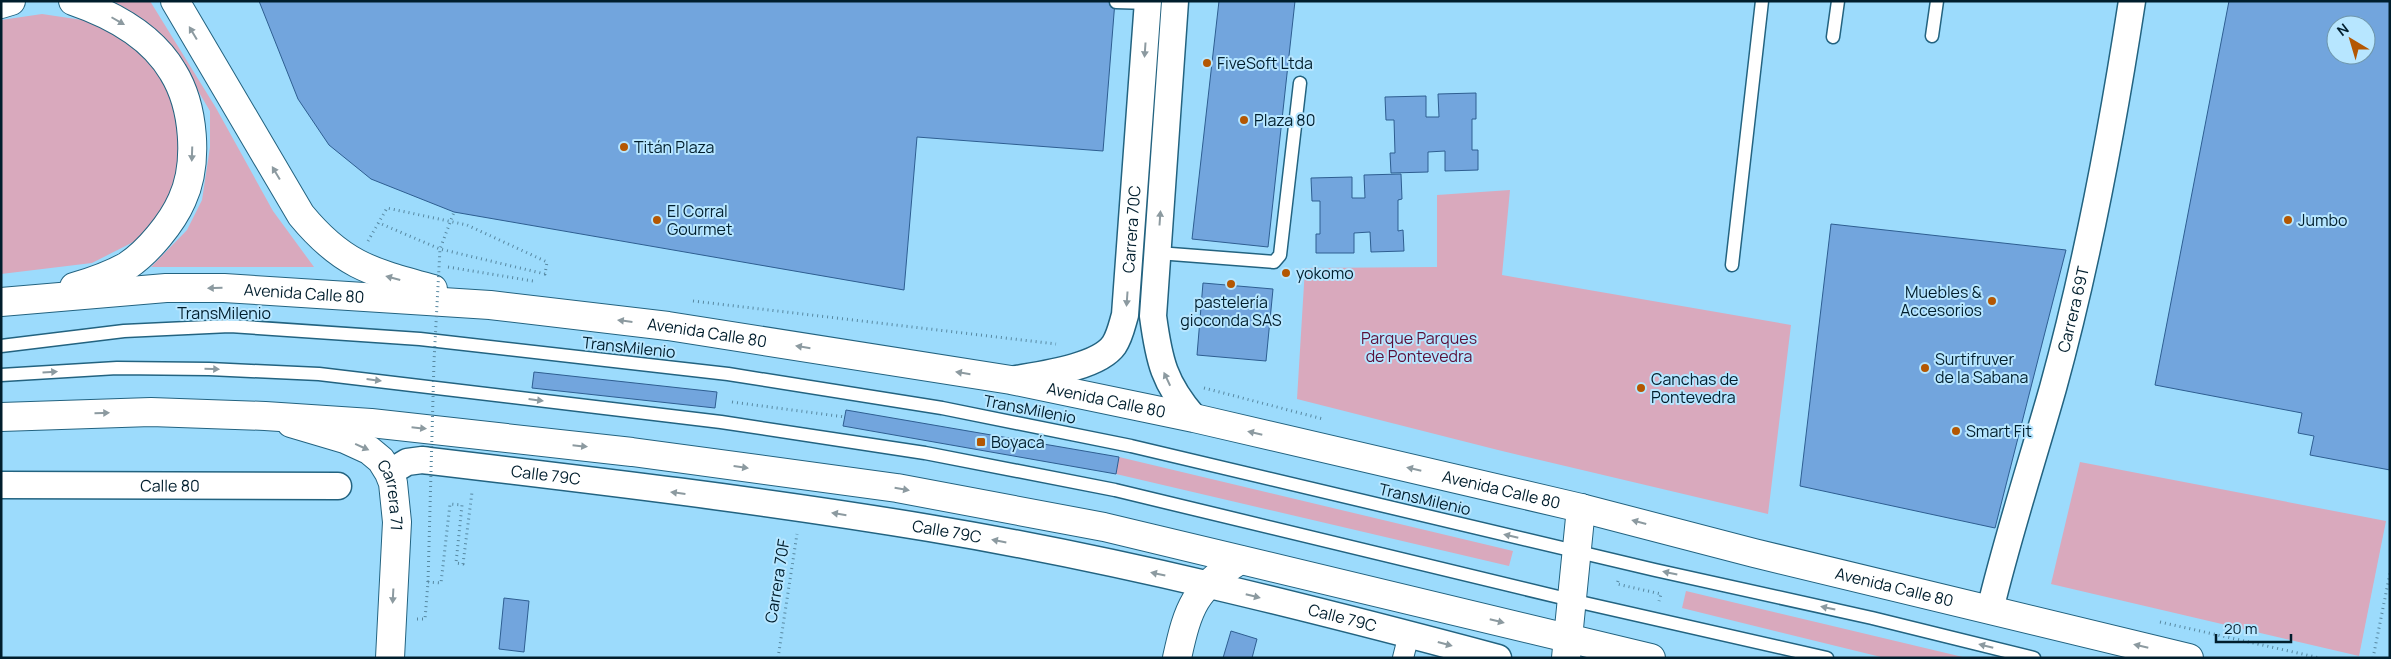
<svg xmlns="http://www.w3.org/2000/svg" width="2391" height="659" font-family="Manrope,sans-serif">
  <rect width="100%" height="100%" fill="#9cdbfc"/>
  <g fill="#d9a9bd">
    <polygon points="106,1 150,1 216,108 273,211 314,267 151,267 187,230 202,200 210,147 210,111 185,69 150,25"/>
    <polygon points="42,14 96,22 133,42 161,76 180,123 183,164 172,196 147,235 92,263 1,274 1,20"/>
    <polygon points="1510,190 1502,275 1791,325 1768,514 1498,450 1297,399 1305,268 1437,267 1437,195"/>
    <polygon points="1119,457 1513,551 1509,566 1116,474"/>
    <polygon points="2080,462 2386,521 2359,656 2051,584"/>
    <polygon points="1686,591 1967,658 1885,658 1682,608"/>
  </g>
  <g fill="#72a5dd" stroke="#2e5e91" fill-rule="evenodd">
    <polygon points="259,1 1115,1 1103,151 917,137 904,290 454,212 371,179 329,145 298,99"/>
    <polygon points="1219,1 1295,1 1268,247 1192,239"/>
    <path d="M2229,1H2390V470L2310,455L2314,436L2298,433L2302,413L2155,385ZM2336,25H2366V55H2336Z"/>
    <polygon points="1476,93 1476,119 1472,119 1472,150 1478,150 1478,170 1445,171 1445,151 1428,152 1428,172 1391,173 1390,153 1395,153 1394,120 1386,120 1385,97 1426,96 1426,117 1439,117 1438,94"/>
    <polygon points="1401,174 1402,199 1398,200 1398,231 1403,230 1404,251 1371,252 1370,232 1354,233 1354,253 1316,253 1316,234 1320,234 1320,201 1312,201 1311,178 1352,177 1352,198 1365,198 1364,175"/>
    <polygon points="1831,224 2066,250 1995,528 1800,486"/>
    <polygon points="1203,283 1273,289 1266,361 1197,355"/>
    <polygon points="534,372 717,392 715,408 532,388"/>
    <polygon points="846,410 1119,457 1116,474 843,426"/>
    <polygon points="504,598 529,601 524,652 499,649"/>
    <polygon points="1231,631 1257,639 1252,658 1223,658"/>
  </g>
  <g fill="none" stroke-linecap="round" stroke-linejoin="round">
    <defs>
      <g id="service">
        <polyline points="1116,2 1148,3"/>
        <polyline points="1932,36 1937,1"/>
        <polyline points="1833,37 1838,1"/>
        <polyline points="1158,253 1274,262 1280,255 1300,83"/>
        <polyline points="1732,265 1762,1"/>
        <polyline points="1,346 124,331 230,326 420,339 728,374 942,408 1131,446 1655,570 1872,618 2034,658"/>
        <polyline points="1,375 117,368 209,369 319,374 721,422 925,453 1115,490 1571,600 1827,658"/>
      </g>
      <polyline id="pedestrian" points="1403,658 1409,634"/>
      <g id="minor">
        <path d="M1175,1L1153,316C1159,361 1164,383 1194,418"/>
        <path id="s1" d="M1011,380C1038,375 1098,368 1114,345C1120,336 1122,325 1125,315L1148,1"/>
        <path id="s2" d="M389,473L407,462L422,460C591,480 761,500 929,528C1121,560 1310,608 1498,658"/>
        <path id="s3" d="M1,485L338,486"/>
        <path id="s4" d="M1990,610C2008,535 2032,462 2053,388C2088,261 2112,131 2132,1"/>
      </g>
      <g id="tertiary">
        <path id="s5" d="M291,423L345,439L369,450L381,460L389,473L393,483L397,522L390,658"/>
        <path d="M1177,658C1188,607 1195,588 1240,560"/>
      </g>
      <polyline id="secondary" points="1566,658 1581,508"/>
      <g id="trunk">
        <path d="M73,1C111,14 152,36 173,72C194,106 199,163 182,200C172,223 148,252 127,266C111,275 91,282 74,287"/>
        <path d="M175,1L301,215C343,266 372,272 433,289"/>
        <polyline points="1,4 11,1"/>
        <path id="s6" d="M1,302L166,288H224L490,305L668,326L1011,380L1194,418L1581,508L1754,553L2189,658"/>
        <polyline points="1,417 151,412 265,416 371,423 632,452 897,488 1104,527 1651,658"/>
      </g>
    </defs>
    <use href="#service" stroke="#236380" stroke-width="15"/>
    <use href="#pedestrian" stroke="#236380" stroke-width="22"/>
    <use href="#minor" stroke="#236380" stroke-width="29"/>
    <use href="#tertiary" stroke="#236380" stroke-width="30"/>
    <use href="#secondary" stroke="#236380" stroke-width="30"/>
    <use href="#trunk" stroke="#236380" stroke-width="30"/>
    <g stroke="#5788a1" stroke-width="3" stroke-dasharray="1 4" stroke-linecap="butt">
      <polyline points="368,241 387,208 467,225 547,262 545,274 440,249 379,223"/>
      <polyline points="448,267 533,281"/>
      <polyline points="693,301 1056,344"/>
      <polyline points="1204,388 1323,419"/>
      <polyline points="732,402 845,417"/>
      <polyline points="1618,581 1617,584 1661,594 1659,601"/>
      <polyline points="417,619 425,619 428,582 441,583 450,504 462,505 456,563 463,564 472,492"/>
      <polyline points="2160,622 2320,658"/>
      <polyline points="778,658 797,534"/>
      <polyline points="2373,658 2390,573"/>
    </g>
    <use href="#service" stroke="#fff" stroke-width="12"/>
    <use href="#pedestrian" stroke="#fff" stroke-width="20"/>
    <use href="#minor" stroke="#fff" stroke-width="26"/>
    <use href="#tertiary" stroke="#fff" stroke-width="28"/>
    <use href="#secondary" stroke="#fff" stroke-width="28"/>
    <use href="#trunk" stroke="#fff" stroke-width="28"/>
    <polyline stroke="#5788a1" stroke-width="3" stroke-dasharray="1 4" stroke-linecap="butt" points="428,582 434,361 440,249 454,212"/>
  </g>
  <defs><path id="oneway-solid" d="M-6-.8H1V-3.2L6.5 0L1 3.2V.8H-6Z" transform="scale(1.25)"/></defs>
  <g fill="#8c9aa0">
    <use href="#oneway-solid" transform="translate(118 21) rotate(30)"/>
    <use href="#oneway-solid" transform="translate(193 33) rotate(-121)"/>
    <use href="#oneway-solid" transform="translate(1145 50) rotate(94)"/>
    <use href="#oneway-solid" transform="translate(192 154) rotate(92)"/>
    <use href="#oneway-solid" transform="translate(276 173) rotate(-121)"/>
    <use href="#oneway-solid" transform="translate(1160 218) rotate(-86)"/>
    <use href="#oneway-solid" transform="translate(393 278) rotate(-165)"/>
    <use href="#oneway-solid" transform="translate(215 288) rotate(179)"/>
    <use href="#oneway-solid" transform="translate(1127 299) rotate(94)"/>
    <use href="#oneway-solid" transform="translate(625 321) rotate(-173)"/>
    <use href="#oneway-solid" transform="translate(803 347) rotate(-171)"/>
    <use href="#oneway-solid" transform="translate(212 369) rotate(2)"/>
    <use href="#oneway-solid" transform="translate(50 372) rotate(-4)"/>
    <use href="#oneway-solid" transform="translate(963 373) rotate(-171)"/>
    <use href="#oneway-solid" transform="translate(1167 379) rotate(-115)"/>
    <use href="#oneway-solid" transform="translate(374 380) rotate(7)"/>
    <use href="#oneway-solid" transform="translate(536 400) rotate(7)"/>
    <use href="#oneway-solid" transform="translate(102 413) rotate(-1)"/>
    <use href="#oneway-solid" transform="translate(419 428) rotate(6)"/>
    <use href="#oneway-solid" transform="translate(1255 433) rotate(-167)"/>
    <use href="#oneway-solid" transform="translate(580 446) rotate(6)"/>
    <use href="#oneway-solid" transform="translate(362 447) rotate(24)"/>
    <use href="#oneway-solid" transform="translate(741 467) rotate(8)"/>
    <use href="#oneway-solid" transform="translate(1414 469) rotate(-167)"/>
    <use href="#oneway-solid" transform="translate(902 489) rotate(10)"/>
    <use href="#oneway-solid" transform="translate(678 493) rotate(-173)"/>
    <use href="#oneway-solid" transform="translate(839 514) rotate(-171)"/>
    <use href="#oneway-solid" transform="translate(1639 522) rotate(-165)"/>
    <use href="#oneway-solid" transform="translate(1511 536) rotate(-167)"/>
    <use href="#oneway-solid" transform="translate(999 541) rotate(-169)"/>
    <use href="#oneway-solid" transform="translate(1670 573) rotate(-168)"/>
    <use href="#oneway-solid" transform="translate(1158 574) rotate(-168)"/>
    <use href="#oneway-solid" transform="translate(393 596) rotate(93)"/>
    <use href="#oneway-solid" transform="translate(1253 596) rotate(14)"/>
    <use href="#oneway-solid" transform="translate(1828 608) rotate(-168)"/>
    <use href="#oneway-solid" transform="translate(1497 621) rotate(14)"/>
    <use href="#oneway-solid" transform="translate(1445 644) rotate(15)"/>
    <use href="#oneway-solid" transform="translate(1986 646) rotate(-166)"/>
    <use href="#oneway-solid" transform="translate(2141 646) rotate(-167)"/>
  </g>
  <g fill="#b45702" stroke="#b7e6ff" stroke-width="2">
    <circle cx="1207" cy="63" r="5"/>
    <circle cx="1244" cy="120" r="5"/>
    <circle cx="624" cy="147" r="5"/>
    <circle cx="657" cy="220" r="5"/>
    <circle cx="2288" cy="220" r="5"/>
    <circle cx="1286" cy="273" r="5"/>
    <circle cx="1231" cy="284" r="5"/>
    <circle cx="1992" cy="301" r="5"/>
    <circle cx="1925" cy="368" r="5"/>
    <circle cx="1641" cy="388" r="5"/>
    <circle cx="1956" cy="431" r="5"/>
    <rect x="976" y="437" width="10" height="10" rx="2.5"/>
  </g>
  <g text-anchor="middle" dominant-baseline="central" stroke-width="4" stroke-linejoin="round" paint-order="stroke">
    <g font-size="16" fill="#001e2d" stroke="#b7e6ff" text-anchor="start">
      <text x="1217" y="63">FiveSoft Ltda</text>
      <text x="1254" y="120">Plaza 80</text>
      <text x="634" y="147">Titán Plaza</text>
      <text x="667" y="211">El Corral<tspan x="667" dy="18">Gourmet</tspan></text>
      <text x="2298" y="220">Jumbo</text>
      <text x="1296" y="273">yokomo</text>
      <text x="1982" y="292" text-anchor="end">Muebles &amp;<tspan x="1982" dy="18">Accesorios</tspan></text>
      <text x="1231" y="302" text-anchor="middle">pastelería<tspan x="1231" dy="18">gioconda SAS</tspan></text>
      <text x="1935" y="359">Surtifruver<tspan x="1935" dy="18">de la Sabana</tspan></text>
      <text x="1651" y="379">Canchas de<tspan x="1651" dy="18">Pontevedra</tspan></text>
      <text x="1966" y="431">Smart Fit</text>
      <text x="991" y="442">Boyacá</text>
    </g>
    <g font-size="16" fill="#001e2d" stroke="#b7e6ff">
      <text stroke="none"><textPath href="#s1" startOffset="229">Carrera 70C</textPath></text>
      <text stroke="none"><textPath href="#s6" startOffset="304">Avenida Calle 80</textPath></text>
      <text stroke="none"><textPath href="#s4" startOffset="312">Carrera 69T</textPath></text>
      <text x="224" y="313">TransMilenio</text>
      <text stroke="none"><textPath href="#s6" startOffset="709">Avenida Calle 80</textPath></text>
      <text transform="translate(629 347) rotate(6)">TransMilenio</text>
      <text stroke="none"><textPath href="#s6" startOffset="1114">Avenida Calle 80</textPath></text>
      <text transform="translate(1030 409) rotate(11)">TransMilenio</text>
      <text stroke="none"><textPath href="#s2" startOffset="161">Calle 79C</textPath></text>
      <text stroke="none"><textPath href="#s3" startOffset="169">Calle 80</textPath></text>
      <text stroke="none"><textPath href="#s6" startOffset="1519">Avenida Calle 80</textPath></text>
      <text stroke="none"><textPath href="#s5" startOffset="136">Carrera 71</textPath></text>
      <text transform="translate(1425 499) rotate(13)">TransMilenio</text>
      <text stroke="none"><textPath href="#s2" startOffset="566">Calle 79C</textPath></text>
      <text transform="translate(777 581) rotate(-81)">Carrera 70F</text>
      <text stroke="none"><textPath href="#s6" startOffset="1924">Avenida Calle 80</textPath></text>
      <text stroke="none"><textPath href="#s2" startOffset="971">Calle 79C</textPath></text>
    </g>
    <g font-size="16" fill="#5b1039" stroke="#b7e6ff">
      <text x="1419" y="338">Parque Parques<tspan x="1419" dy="18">de Pontevedra</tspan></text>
    </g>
  </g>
  <rect width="2391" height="659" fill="none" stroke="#001e2d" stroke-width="5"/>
  <g transform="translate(2351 40) rotate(322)"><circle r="24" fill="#b7e6ff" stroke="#6e96ab"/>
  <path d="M0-4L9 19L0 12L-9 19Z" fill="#b45702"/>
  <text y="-8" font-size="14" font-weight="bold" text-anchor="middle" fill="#001e2d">N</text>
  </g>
  <path d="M2216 634v8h75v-8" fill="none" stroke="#001e2d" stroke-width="2.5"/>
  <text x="2224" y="634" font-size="15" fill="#001e2d" stroke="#b7e6ff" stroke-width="4" paint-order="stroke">20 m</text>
</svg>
